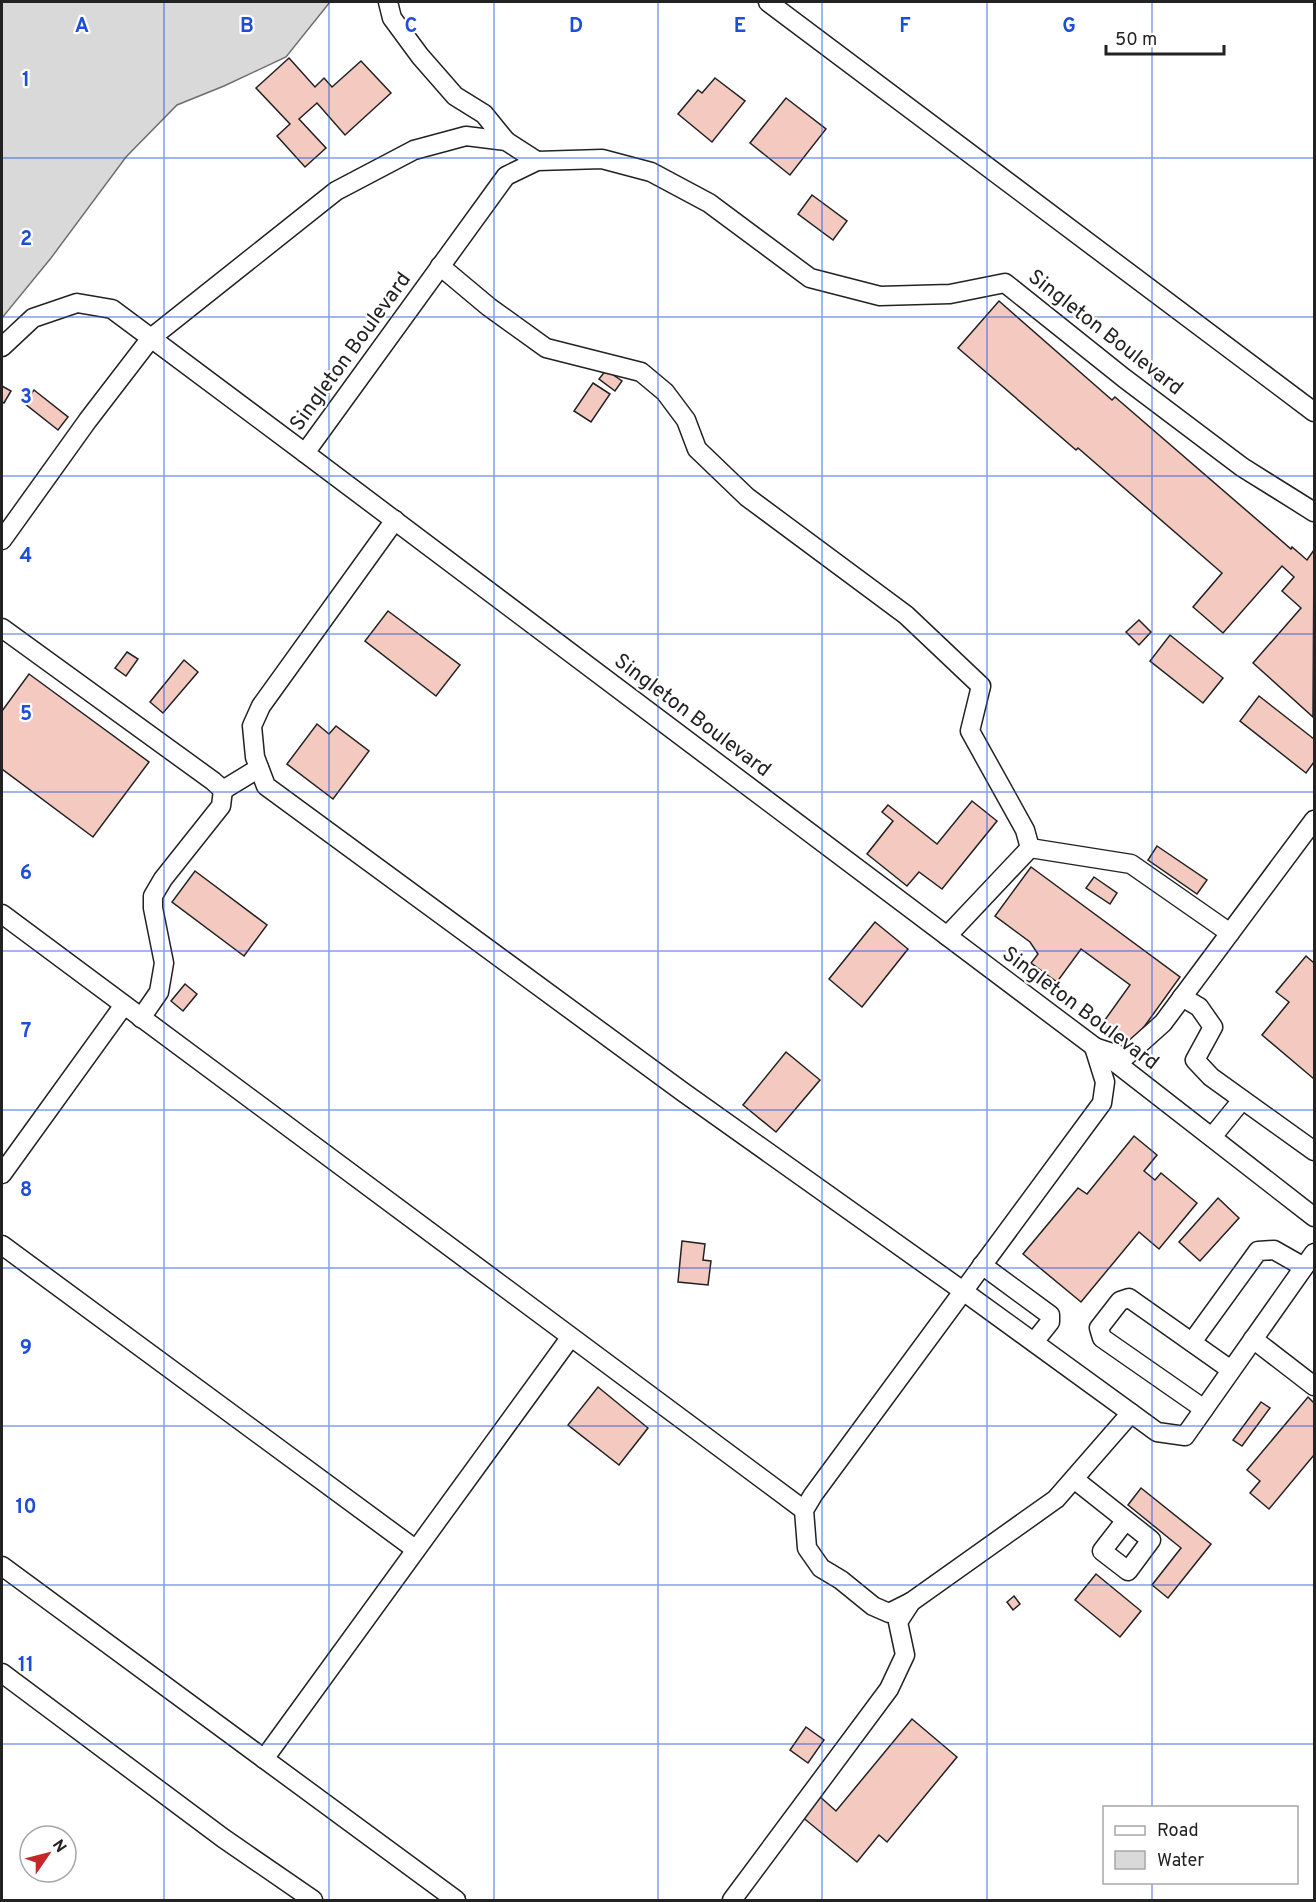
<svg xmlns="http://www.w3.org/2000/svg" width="1316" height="1902" font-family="Overpass,sans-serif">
  <rect width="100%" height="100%" fill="#fff"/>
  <polygon fill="#d9d9d9" stroke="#6f6f6f" stroke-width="1.5" points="2,2 330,2 286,57 224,86 177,105 126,157 51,258 2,318"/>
  <g fill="#f3c9c0" stroke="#222" stroke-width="1.5">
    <polygon points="289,58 315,87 324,78 332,87 361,61 391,93 345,135 317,103 299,119 326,148 305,167 277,136 290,124 256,88"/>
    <polygon points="715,78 745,101 712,142 678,114 698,90 702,93"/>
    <polygon points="786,98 826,129 790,175 750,143"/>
    <polygon points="812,195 847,221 833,240 798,214"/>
    <polygon points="999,301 1112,400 1115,397 1291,549 1292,547 1307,560 1314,550 1313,717 1253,663 1301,608 1282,591 1294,577 1282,566 1223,633 1193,607 1222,573 1078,448 1076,450 958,348"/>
    <polygon points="606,370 622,381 615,391 599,379"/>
    <polygon points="593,383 610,394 591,422 574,411"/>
    <polygon points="2,386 11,391 4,403 2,402"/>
    <polygon points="34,390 68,417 58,430 24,403"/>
    <polygon points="388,611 460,665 436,696 365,641"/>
    <polygon points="1139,620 1151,632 1139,645 1126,632"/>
    <polygon points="1170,635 1223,678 1203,703 1150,661"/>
    <polygon points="127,652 138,659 126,676 115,668"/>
    <polygon points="184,660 198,672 163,713 150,702"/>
    <polygon points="29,674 149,762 93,837 2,769 2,711"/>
    <polygon points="1259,696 1314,739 1314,762 1306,773 1240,721"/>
    <polygon points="317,724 329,734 336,726 369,751 333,799 287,764"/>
    <polygon points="972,801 997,821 942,889 919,872 907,886 867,854 893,821 882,812 888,805 937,844"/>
    <polygon points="1157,846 1207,880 1197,894 1148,860"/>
    <polygon points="1031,867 1180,977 1131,1045 1102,1024 1130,985 1081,949 1057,982 1031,963 1038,954 1030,942 995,916"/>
    <polygon points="195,871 267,925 244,956 172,902"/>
    <polygon points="1094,877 1117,893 1110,904 1086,888"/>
    <polygon points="875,922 908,949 862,1007 829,979"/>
    <polygon points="1306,956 1314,963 1314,1079 1262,1035 1289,1002 1276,992"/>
    <polygon points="185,984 197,994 183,1011 171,1001"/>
    <polygon points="786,1052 820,1080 776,1132 743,1105"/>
    <polygon points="1134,1136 1157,1155 1144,1171 1155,1180 1161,1173 1197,1203 1159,1249 1139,1232 1081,1302 1023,1254 1078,1188 1087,1194"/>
    <polygon points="1218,1198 1239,1218 1200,1261 1179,1242"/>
    <polygon points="682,1241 705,1244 703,1260 711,1261 708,1285 678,1282"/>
    <polygon points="598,1387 648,1428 619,1465 568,1425"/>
    <polygon points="1308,1397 1314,1403 1314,1455 1269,1509 1250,1493 1260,1481 1247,1470"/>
    <polygon points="1261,1402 1270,1408 1242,1446 1233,1440"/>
    <polygon points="1141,1488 1211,1544 1168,1598 1152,1585 1181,1548 1128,1505"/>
    <polygon points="1096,1574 1141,1611 1120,1637 1075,1600"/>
    <polygon points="1014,1596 1020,1604 1013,1610 1007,1602"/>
    <polygon points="912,1719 957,1757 887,1842 879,1835 857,1862 801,1816 818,1795 836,1811"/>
    <polygon points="806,1727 824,1740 808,1763 790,1750"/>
  </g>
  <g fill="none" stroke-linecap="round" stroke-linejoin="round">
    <defs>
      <g id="minor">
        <polyline points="388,2 392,18 420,56 455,96 484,114 506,141"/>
        <polyline points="768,2 1314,412"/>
        <polyline points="440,266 489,307 546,348 641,372 665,392 686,420 697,449 747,497 906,615 981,686 970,731 1025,830 1030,848 947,936"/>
        <polyline points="2,347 33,318 77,303 112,309 151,338 336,191 414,150 466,136 506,141 537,161"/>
        <polyline points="1314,512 1242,467 1124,378 1005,283 950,294 880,296 810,278 709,203 651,172 602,159 537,161 506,176 305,453 1120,1066 1314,1217"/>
        <polyline points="395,520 261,706 252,726 255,757 266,786 683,1092 963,1291 1131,1413"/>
        <polyline points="2,540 88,420 151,338 305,453"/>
        <polyline points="2,628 213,781 223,790 221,806 163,879 153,896 153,908 164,963 159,992 141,1018"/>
        <polyline points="223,790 259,768"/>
        <polyline points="1030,848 1131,864 1230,933"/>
        <polyline points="2,914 804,1510"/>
        <polyline points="1182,997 1199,1007 1213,1027 1195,1060 1211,1077 1314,1151"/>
        <polyline points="1212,1137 1242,1100"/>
        <polyline points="2,1174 124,1005"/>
        <polyline points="2,1245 415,1549"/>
        <polyline points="982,1265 1050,1315 1050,1322 1034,1342"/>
        <polyline points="1253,1339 1314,1386"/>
        <polyline points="1192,1342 1258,1251 1274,1250 1304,1267"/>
        <polyline points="1204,1409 1102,1338 1099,1328 1120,1301 1129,1298 1231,1370"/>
        <polyline points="1074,1479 1151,1540 1128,1571 1102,1551 1126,1520"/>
        <polyline points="2,1566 456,1900"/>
        <polyline points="911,1602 889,1613 873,1606 841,1580 821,1568 807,1548 804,1510 813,1495 1102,1103 1105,1082 1094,1047 1125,1057 1163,1023 1314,820"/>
        <polyline points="2,1673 223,1838 313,1900"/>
        <polyline points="264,1759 570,1338"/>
        <polyline points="732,1900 889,1689 905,1655 898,1622 911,1602 1056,1499 1131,1413 1157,1432 1185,1436 1314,1253"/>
      </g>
    </defs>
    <use href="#minor" stroke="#222" stroke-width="21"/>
    <use href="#minor" stroke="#fff" stroke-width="18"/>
  </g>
  <path fill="none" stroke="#1d4ed8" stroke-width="1.5" stroke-opacity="0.55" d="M164,2V1900M329,2V1900M494,2V1900M658,2V1900M822,2V1900M987,2V1900M1152,2V1808M2,158H1314M2,317H1314M2,476H1314M2,634H1314M2,792H1314M2,951H1314M2,1110H1314M2,1268H1314M2,1426H1314M2,1585H1314M2,1744H1314M1152,1882V1900"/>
  <g text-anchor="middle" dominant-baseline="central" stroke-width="4.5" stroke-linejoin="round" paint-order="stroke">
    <g font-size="21" fill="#222" stroke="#fff">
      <text transform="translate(1105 333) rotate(38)">Singleton Boulevard</text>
      <text transform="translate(351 352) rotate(-54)">Singleton Boulevard</text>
      <text transform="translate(692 716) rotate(37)">Singleton Boulevard</text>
      <text transform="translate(1080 1009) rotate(37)">Singleton Boulevard</text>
    </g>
  </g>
  <g font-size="20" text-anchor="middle" font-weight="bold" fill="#1d4ed8" stroke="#fff" stroke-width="4.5" stroke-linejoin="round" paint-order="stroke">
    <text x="82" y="32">A</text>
    <text x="247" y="32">B</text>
    <text x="411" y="32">C</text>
    <text x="576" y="32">D</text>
    <text x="740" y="32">E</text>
    <text x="905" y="32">F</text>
    <text x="1069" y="32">G</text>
    <text x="26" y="86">1</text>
    <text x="26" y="245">2</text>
    <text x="26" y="403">3</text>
    <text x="26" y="562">4</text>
    <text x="26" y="720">5</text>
    <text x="26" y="879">6</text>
    <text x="26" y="1037">7</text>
    <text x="26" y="1196">8</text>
    <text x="26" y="1354">9</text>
    <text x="26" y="1513">10</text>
    <text x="26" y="1671">11</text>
  </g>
  <rect width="1316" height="1902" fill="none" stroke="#222222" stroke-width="6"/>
  <rect x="1103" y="1806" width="195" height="78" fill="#ffffff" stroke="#a7a7a7" stroke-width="1.5"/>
  <rect x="1115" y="1826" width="30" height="9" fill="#ffffff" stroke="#a7a7a7" stroke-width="1.5"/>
  <text x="1157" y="1836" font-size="18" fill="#222222">Road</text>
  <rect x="1115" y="1851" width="30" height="18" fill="#d9d9d9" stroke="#a7a7a7" stroke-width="1.5"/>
  <text x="1157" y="1866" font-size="18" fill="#222222">Water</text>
  <g transform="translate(48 1854) rotate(55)"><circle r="28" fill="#ffffff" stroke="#a7a7a7" stroke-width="1.5"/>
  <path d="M0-4.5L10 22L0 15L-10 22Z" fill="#c62828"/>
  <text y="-9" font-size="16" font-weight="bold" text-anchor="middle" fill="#222222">N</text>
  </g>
  <path d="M1106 45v9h118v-9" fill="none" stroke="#222222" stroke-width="3"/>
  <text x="1115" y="45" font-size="18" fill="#222222" stroke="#ffffff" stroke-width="4.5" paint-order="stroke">50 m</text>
</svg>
